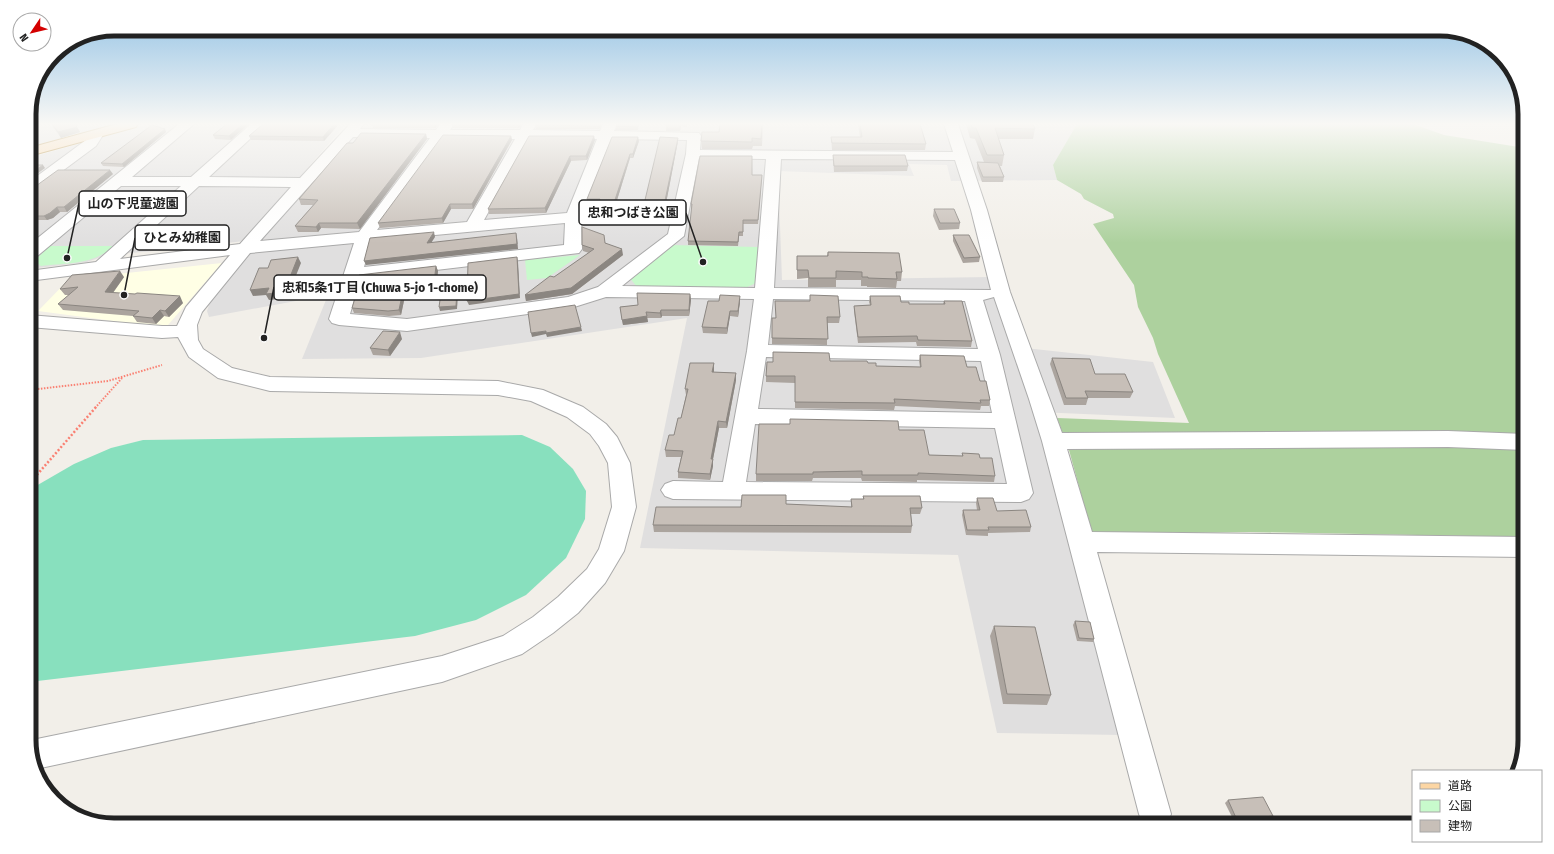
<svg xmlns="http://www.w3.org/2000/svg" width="1554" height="854" font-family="'Fira Sans Condensed','Noto Sans JP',sans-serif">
  <rect width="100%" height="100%" fill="#f2efe9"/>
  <g fill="#e0dfdf">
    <polygon points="29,124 121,124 29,147"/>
    <polygon points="149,124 346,124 244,241 177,249 107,255 87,262 29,269 29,158"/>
    <polygon points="362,124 1077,124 1053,165 1057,180 951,181 947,165 909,164 914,176 778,171 782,280 991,277 1015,347 1153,362 1175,418 1038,412 1121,735 997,733 958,555 640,548 687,318 421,358 302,359 328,295 209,317 207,311 212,296"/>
  </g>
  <polygon fill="#ffffe5" points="222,263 168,325 159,327 38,311 69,279"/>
  <polygon fill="#add19e" points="1077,124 1413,124 1444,135 1525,148 1525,537 1250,532 1092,534 1069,450 1057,418 1189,423 1158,354 1153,338 1138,307 1134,285 1093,224 1114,218 1113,214 1084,199 1081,194 1057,180 1053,165"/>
  <g fill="#c8facc">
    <polygon points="670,245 758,247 756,283 745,288 637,287 629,277"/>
    <path d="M50,246H113C95,265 65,263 41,266L34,261Z"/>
    <polygon points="580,255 547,278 527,280 525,260"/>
  </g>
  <polygon fill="#88e0be" points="522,435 550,447 573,469 586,491 585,519 566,558 526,595 476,620 415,636 29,682 29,490 74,464 111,448 143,440"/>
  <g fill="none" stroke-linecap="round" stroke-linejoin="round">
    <defs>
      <g id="minor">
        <path d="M179,124H194L132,177H191L251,124H266L209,177L300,178L350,124H364L360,129L436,130L440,124H454L450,130H520L523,124H537L533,130L600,131L603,124H617L614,131L699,133L701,136L700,150L953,152L944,124H958L987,210L1010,292L1062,433L1448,431L1525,434V450L1448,447L1067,449L1092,532L1525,537V557L1097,552L1171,814L1167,825H1143L1139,814L1042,441L1029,399L994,297L983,300L1000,355L1033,493L1029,499L1021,502L673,499L665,496L661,490L665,484L673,481L723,482L747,351L754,299L606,297L571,308L407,331L339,325L332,323L329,319L354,243L250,253L202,312L197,325L198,340L203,349L232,368L270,377L498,381L543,390L583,407L606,424L617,437L630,463L636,507L624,551L605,583L578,613L553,633L522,654L442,682L36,769L29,745V741L32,740L442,656L503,636L533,617L558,597L587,569L599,549L612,507L608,463L599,446L590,434L567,417L531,401L498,395L270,391L218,378L189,357L178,337L162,338L29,327V315L162,326H177L186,307L230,255L29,281V271L96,262L181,186H121L35,258L29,259V245ZM353,137L430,138L359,232L260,241ZM444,138L515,139L467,222L377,230ZM529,139H597L567,213L484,220ZM611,139L687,140L686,154L668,234L598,287L568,297L407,319L350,314L360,279L579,253L582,249L581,217ZM699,158L766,159L755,288L622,286L684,236ZM781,159L955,160L971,210L991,290L774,288ZM199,186L291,187L240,244L120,259ZM565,223L564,245L364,267L371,241ZM773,299L965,301L978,349L768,345ZM766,357L981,361L992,413L758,409ZM755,424L995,428L1007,484L746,482Z"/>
        <polygon points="96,131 101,132 103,135 96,146 34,192 29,194 29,182 86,140 91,132"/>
      </g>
      <polygon id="major" points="117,124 138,124 136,127 29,156 29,148"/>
    </defs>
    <use href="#minor" stroke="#a9a9a9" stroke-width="2"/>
    <use href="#major" stroke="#a06b00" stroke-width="2"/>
    <g stroke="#fa8072" stroke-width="2" stroke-dasharray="1.5 1.5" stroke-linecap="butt">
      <polyline points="29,390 108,381 162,365"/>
      <polyline points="95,408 122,378"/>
    </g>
    <polyline stroke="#fa8072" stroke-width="2.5" stroke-dasharray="2 2" stroke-linecap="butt" points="29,484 96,407"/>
    <use href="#minor" fill="#fff" fill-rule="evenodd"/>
    <use href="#major" fill="#fcd6a4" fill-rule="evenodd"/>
  </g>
  <g fill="#aba49e">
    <polygon points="51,124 75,124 80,132 61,138"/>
    <polygon points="227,124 231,140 215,139 213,135"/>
    <polygon points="263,124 339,124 324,141 251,140 249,136"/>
    <polygon points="372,124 439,124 435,128 373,128"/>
    <polygon points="453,124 522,124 519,128 453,128 452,125"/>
    <polygon points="602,124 599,129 536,129 535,125"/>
    <polygon points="639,124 638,130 616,130 616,126"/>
    <polygon points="666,124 687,124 687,127 681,126 680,131 666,131"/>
    <polygon points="720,124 763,124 762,146 753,146 752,149 702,149 701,141 719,132"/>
    <polygon points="858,124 920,124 926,144 925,150 832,150 831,137 860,137"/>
    <polygon points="966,124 1033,124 1035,129 1033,139 998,139 1004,155 1002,166 1000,166 1004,177 1003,182 982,182 977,168 977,162 984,162 975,139 970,138"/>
    <polygon points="165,129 166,132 124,167 103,166 101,163"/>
    <polygon points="426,134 427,139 360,229 321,228 318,232 298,232 295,226 313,205 301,205 299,199 353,143"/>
    <polygon points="511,136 512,140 473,209 451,209 443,223 380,228 378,223"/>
    <polygon points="529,136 595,140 587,160 571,161 546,213 489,214 488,209"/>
    <polygon points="639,141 633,158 630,158 613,213 598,213 597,209 599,203 588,203 587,199"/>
    <polygon points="678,141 662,224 643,224 642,220 645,204 645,200"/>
    <polygon points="833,155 908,166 907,171 834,172"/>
    <polygon points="113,174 67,212 60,212 53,218 47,220 29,220 29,191"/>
    <polygon points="752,175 762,175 758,224 743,224 743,236 739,236 738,246 688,245 688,241 692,208 691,208 691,204"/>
    <polygon points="934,209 960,223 959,229 939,230 933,216"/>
    <polygon points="953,235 980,257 979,262 963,263 953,241"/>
    <polygon points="605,243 623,255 572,294 526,301 525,295 554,277 589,253 583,251 582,245"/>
    <polygon points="828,252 902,272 901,281 897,281 896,288 867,287 867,286 861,286 861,280 836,280 836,287 808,287 808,278 797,279 797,256 827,256"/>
    <polygon points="436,266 438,271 436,288 406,291 401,315 389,316 354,313 352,308"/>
    <polygon points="124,277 113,293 183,303 169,317 164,316 156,324 137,322 133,316 63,310 58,304 69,295 65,295 60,289"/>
    <polygon points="690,294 691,300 689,316 662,316 661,318 647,318 648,322 623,325 620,307 638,305"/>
    <polygon points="810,295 840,317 839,323 827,323 827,345 772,344 772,318 775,318 810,301"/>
    <polygon points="740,296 740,301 738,317 730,316 727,334 703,333 702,327 719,301"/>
    <polygon points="870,296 909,304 943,304 944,301 972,341 971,347 917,346 916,342 858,343 854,311 854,306 870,305 869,302"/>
    <polygon points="402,339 390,356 373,355 370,348"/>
    <polygon points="920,355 967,367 980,381 990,400 989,406 981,406 980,410 895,406 894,410 795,408 795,383 766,382 766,376 830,361 868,363 876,366 920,367 919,361"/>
    <polygon points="1052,358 1095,374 1133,392 1130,398 1088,398 1086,405 1064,405 1050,364"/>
    <polygon points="714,363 714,372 736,373 736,380 727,428 719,428 713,459 713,466 710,480 678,478 678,472 681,457 666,457 665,450 674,435 681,418 686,395 685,389"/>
    <polygon points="899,430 929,455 962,456 962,453 980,458 995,476 994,482 917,480 917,482 862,481 861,478 813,478 812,481 756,481 756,474"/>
    <polygon points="863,496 922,508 920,514 911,514 912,526 911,533 654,532 653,525 741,507 786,504 851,507 851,499 863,499"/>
    <polygon points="977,498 997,511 1031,527 1030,532 988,533 988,536 966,535 962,515 963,510 977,510 976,503"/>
    <polygon points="1075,621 1094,639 1093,642 1077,641 1073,625"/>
    <polygon points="994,626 1051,695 1047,705 1003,704 990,636"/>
    <polygon points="1228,800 1273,816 1270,819 1235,823 1225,803"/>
  </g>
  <g fill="#8b8681">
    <polygon points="243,124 249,124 231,140 229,136"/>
    <polygon points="334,124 339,124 324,141 323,137"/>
    <polygon points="435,124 439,124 435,128 434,125"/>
    <polygon points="519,124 522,124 519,128 518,125"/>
    <polygon points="600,124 602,124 599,129 599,126"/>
    <polygon points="679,124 681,124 680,131"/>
    <polygon points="77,127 80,132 61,138 58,132"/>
    <polygon points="165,129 166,132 124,167 122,164"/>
    <polygon points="426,134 427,139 360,229 357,223"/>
    <polygon points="511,136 512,140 473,209 472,204"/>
    <polygon points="594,136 595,140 587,160 586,156"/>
    <polygon points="638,137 639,141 633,158 633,154"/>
    <polygon points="678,138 678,141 662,224 661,220"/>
    <polygon points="630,154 630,158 613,213 612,209"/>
    <polygon points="570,156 571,161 546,213 545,208"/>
    <polygon points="43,165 45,168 29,180 29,175"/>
    <polygon points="110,170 113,174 67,212 64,207"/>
    <polygon points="450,204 451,209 443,223 442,218"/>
    <polygon points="57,207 60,212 53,218 47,220 44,216"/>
    <polygon points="319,223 321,228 318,232 316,227"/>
    <polygon points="434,232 435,237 428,248 427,243"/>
    <polygon points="516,233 517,237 518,249 366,265 364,261"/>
    <polygon points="622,249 623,255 572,294 526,301 525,295"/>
    <polygon points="298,257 301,263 287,298 269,300 266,295 253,296 250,290"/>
    <polygon points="517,257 518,262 520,298 469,305 467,301"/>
    <polygon points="436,266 438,271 436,288 434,283"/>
    <polygon points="120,271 124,277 109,298 105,292"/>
    <polygon points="404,286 406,291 401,315 399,310"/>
    <polygon points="457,291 458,295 457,309 440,311 439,307"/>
    <polygon points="690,294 691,300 689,316 689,310"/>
    <polygon points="180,296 183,303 169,317 165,311"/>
    <polygon points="740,296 740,301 738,317 738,311"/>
    <polygon points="160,310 164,316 156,324 152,318"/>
    <polygon points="661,310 662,316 661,318 660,313"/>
    <polygon points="730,311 730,316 727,334 727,328"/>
    <polygon points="647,316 648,322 623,325 622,320"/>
    <polygon points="581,327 582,331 547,337 546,334 532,337 531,333 546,331"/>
    <polygon points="400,332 402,339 390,356 388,350"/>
    <polygon points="714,363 714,370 713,379 712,372"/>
    <polygon points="736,373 736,380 727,428 726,422"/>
    <polygon points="718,421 719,428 713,459 713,466 710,480 710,474 711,459"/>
  </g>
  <g fill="#c7bfb8" stroke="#8b8681">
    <polygon points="52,124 75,124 77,127 58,132"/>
    <polygon points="227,124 243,124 229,136 213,135"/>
    <polygon points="263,124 334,124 323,137 249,136"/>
    <polygon points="372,124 435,124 434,125"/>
    <polygon points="453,124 519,124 518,125 452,125"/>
    <polygon points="536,124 600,124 599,126 535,125"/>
    <polygon points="617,124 638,124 638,127 616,126"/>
    <polygon points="720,124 762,124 761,139 752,138 752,142 701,141 702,132 719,132"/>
    <polygon points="860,124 920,124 926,144 832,143 831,137 862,137"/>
    <polygon points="971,124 1033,124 1035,129 995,128 1004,155 987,155 976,128 972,128"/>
    <polygon points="152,125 165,129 122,164 101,163"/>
    <polygon points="361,133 426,134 357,223 319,223 316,227 295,226 318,200 299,199 347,143 353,143"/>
    <polygon points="443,135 511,136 472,204 450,204 442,218 378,223"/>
    <polygon points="529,136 594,136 586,156 570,156 545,208 488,209"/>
    <polygon points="612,137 638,137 633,154 630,154 612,209 597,209 600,199 587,199"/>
    <polygon points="660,137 678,138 661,220 642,220 646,200 645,200"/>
    <polygon points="833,155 905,155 908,166 834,166"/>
    <polygon points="700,156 752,156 752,175 762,175 758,220 743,220 743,232 739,232 738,242 688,241 692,204 691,204"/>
    <polygon points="977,162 998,163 1004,177 983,177"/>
    <polygon points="29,165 43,165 29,175"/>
    <polygon points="58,170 110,170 64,207 57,207 50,213 44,216 29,216 29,191"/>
    <polygon points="934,209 954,209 960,223 940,223"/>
    <polygon points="582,227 604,235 605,243 622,249 571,288 525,295 550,276 554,277 594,249 582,245"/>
    <polygon points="434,232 427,243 516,233 517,244 364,261 370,238"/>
    <polygon points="953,235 969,235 980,257 964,258"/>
    <polygon points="828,252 899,253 902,272 896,272 897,279 868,278 868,277 862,277 862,272 836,271 836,278 809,278 808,270 797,270 797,256 828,256"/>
    <polygon points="298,257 284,292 266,294 269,288 250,290 259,268 268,268 271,260"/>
    <polygon points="517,257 519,294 467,301 468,263"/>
    <polygon points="436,266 434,283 404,286 399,310 388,311 352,308 358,288 355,289 359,275"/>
    <polygon points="120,271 105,292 135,294 137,293 180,296 165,311 160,310 152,318 133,316 139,311 58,304 78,287 60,289 72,275"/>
    <polygon points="457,291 456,306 439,307 441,293"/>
    <polygon points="637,293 690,294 689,310 661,310 660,313 646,312 647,316 622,320 620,307 638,305"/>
    <polygon points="720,295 740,296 738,311 730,311 727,328 702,327 708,301 719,301"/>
    <polygon points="810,295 838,296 840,317 827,317 828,339 772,338 772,318 776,318 775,301 810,301"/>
    <polygon points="870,296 900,296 901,302 909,302 909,304 945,304 944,301 962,301 972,341 918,340 917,336 858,337 854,306 871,305"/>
    <polygon points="575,305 581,327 546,333 546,331 531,333 528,312"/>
    <polygon points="383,331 400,332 388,350 370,348"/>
    <polygon points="773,352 829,353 830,361 867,361 868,363 876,363 876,366 921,367 920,355 964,356 967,367 976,367 980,381 986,381 990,400 980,400 981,403 894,399 895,403 795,402 795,376 766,376 767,362 773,362"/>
    <polygon points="1052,358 1090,359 1095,374 1125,374 1133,392 1085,391 1088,398 1066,398"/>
    <polygon points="690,363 714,363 712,372 736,373 726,422 718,421 711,459 713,459 710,474 678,472 683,451 665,450 669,435 674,435 678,418 681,418 688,389 685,389"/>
    <polygon points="790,419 898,421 899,430 924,430 929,455 963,456 962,453 979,454 980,458 992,458 995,476 918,473 918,475 862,475 862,471 813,472 813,474 756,474 759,424 790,424"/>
    <polygon points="742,495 786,495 786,504 852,507 851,499 864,499 863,496 920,496 922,508 910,508 912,526 653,525 656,507 741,507"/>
    <polygon points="977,498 993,498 997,511 1026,510 1031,527 988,527 989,530 967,530 963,510 980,510"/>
    <polygon points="1075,621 1090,622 1094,639 1079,638"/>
    <polygon points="994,626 1035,627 1051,695 1007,694"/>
    <polygon points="1263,797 1273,816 1237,820 1228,800"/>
  </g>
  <linearGradient id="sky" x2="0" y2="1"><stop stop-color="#8fc0e4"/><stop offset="0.51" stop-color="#f9f8f5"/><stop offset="1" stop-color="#f9f8f5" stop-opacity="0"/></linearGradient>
  <rect width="1554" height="243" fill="url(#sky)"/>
  <path d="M0 0H1554V854H0ZM114 36H1440A78 78 0 0 1 1518 114V740A78 78 0 0 1 1440 818H114A78 78 0 0 1 36 740V114A78 78 0 0 1 114 36Z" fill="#fff" fill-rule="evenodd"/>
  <path fill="none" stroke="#222" stroke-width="5" d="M114 36H1440A78 78 0 0 1 1518 114V740A78 78 0 0 1 1440 818H114A78 78 0 0 1 36 740V114A78 78 0 0 1 114 36Z"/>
  <path fill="none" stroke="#222" stroke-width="1.5" d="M67 258L79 203M703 262L686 213M124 295L135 238M264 338L274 287"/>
  <g fill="#222" stroke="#fff" stroke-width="1.5">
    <circle cx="67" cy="258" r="4"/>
    <circle cx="703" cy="262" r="4"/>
    <circle cx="124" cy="295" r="4"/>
    <circle cx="264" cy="338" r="4"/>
  </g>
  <g fill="#fff" stroke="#222" stroke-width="1.5">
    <rect x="79" y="191" width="107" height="25" rx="4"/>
    <rect x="579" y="200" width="107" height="25" rx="4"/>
    <rect x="135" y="225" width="94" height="25" rx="4"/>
    <rect x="274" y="275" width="212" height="25" rx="4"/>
  </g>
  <g font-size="13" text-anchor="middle" font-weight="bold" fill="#222">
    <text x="133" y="208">山の下児童遊園</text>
    <text x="633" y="217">忠和つばき公園</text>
    <text x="182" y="242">ひとみ幼稚園</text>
    <text x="380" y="292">忠和5条1丁目 (Chuwa 5-jo 1-chome)</text>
  </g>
  <rect x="1412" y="770" width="130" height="72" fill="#ffffff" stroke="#a7a7a7"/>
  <rect x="1420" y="783" width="20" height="6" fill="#fcd6a4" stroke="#a7a7a7"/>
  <text x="1448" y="790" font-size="12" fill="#222222">道路</text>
  <rect x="1420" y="800" width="20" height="12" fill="#c8facc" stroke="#a7a7a7"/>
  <text x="1448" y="810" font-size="12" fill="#222222">公園</text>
  <rect x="1420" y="820" width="20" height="12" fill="#c7bfb8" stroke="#a7a7a7"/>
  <text x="1448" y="830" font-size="12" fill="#222222">建物</text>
  <g transform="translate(32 32) rotate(235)"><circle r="19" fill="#ffffff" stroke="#a7a7a7"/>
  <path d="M0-3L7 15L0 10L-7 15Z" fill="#d40000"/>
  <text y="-6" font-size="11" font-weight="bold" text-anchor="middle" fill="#222222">N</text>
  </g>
</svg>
